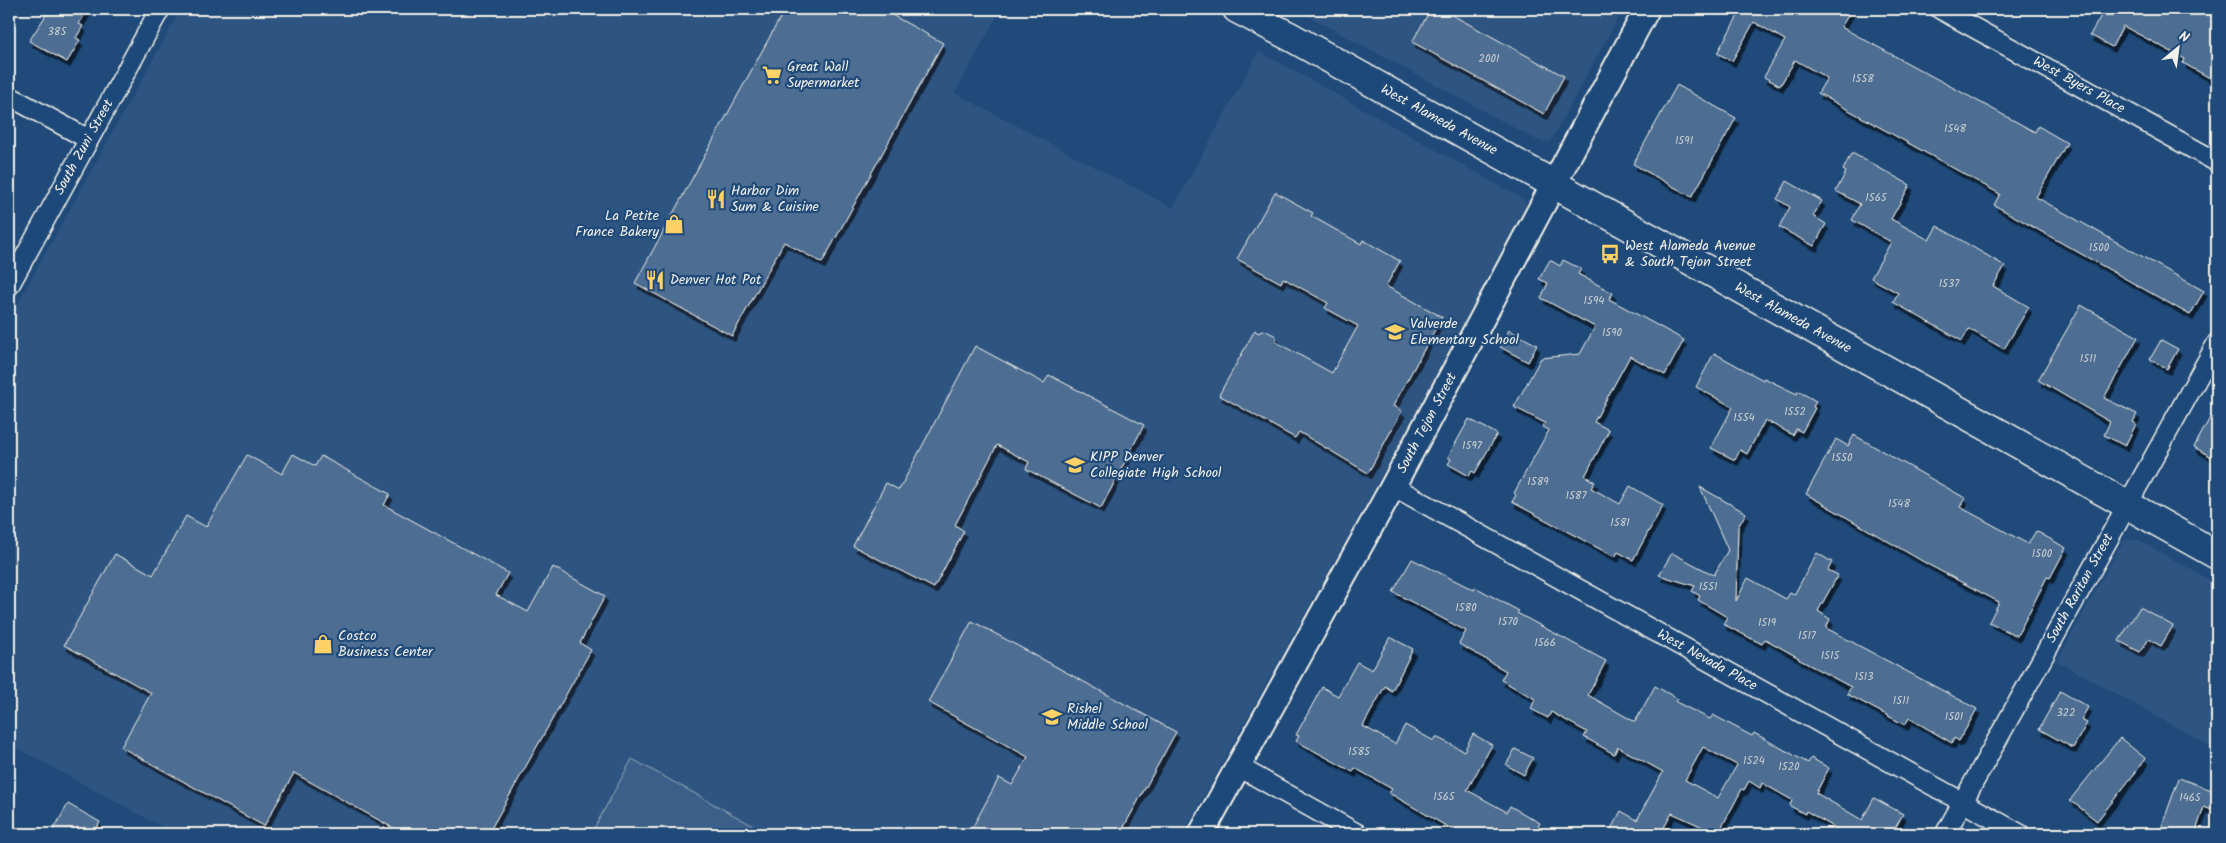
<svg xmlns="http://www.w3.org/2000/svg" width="2226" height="843" font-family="Kalam,sans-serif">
  <defs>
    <filter id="shadow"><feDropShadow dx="3" dy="5.5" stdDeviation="0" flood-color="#0009"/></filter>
  </defs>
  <rect width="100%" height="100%" fill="#1f4a7a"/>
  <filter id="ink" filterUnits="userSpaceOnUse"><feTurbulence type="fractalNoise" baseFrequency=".02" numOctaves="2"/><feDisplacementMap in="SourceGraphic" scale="10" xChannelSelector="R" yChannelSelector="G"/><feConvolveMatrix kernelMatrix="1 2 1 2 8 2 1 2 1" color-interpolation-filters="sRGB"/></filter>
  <g filter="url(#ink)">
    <g fill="#2d5581">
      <polygon points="181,9 1001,9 955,93 1173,208 1259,51 1525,200 1526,208 1521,224 1183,834 175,834 9,744 9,319"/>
      <polygon points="1295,9 1617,9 1622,11 1550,142 1539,141"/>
      <polygon points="2137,539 2217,584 2217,750 2057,661 2123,541"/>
    </g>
    <polygon fill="#3a5f88" stroke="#97a8b8" points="632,759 768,834 591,834"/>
    <g fill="#4d6e92" stroke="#f4f1e8" fill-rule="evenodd" filter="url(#shadow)">
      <polygon points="50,9 88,9 79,24 83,26 76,38 80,40 67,62 29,41"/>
      <polygon points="785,9 881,9 943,43 822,263 784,242 732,336 635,283"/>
      <polygon points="1431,9 1441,9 1564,76 1544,114 1412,42"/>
      <polygon points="1730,9 1852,9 1841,27 2035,132 2038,126 2067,143 2036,197 2204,291 2190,315 1994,205 2000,194 1818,93 1827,78 1795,60 1780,86 1764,77 1785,40 1754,22 1732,61 1717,53 1739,14"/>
      <polygon points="2093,9 2200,9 2217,18 2217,82 2183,63 2185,59 2123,26 2112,47 2090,35 2102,14"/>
      <polygon points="1677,85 1736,118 1692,197 1633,164"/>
      <polygon points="1851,154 1854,154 1910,185 1891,219 1929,240 1937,226 2005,266 1993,286 2029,307 2004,349 1969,329 1962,341 1893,302 1898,293 1871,278 1891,242 1852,220 1860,204 1836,191 1846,172 1843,170"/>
      <polygon points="1787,181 1822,201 1813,216 1826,224 1814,246 1779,227 1790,207 1777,199"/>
      <polygon points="1275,192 1313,213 1311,216 1361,244 1363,240 1400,261 1386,286 1442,317 1393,406 1402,411 1368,473 1299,432 1295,438 1219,395 1255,330 1258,333 1264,330 1276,336 1276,342 1332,373 1358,326 1325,308 1328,303 1283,278 1281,283 1237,259"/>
      <polygon points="1550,260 1560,266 1563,260 1581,269 1578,274 1613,293 1609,299 1684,340 1665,375 1630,356 1594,422 1609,430 1585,476 1595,482 1591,488 1620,504 1630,486 1663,505 1633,560 1618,552 1615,557 1512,502 1516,495 1514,493 1549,430 1543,427 1545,423 1514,407 1541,358 1580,354 1595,327 1541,298 1548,283 1539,279"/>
      <polygon points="2081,305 2138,337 2104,398 2137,414 2133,422 2136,424 2125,446 2104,435 2110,422 2038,380"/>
      <polygon points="1509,330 1537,345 1528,362 1500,347"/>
      <polygon points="2161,340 2178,349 2167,369 2150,359"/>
      <polygon points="975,346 1044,383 1049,375 1144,425 1101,508 1026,469 1029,462 997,445 955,525 964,531 934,588 853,546 886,483 899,490"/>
      <polygon points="1714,353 1763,380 1764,378 1797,394 1798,391 1816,401 1813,407 1815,408 1802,432 1796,429 1793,435 1765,420 1747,454 1740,450 1735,460 1711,448 1733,407 1696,387"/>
      <polygon points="2217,405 2217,460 2194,447"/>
      <polygon points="1469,419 1497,434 1475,473 1472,471 1469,476 1448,464 1451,459 1448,457"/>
      <polygon points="1854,435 1965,498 1960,507 2028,544 2036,531 2066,548 2050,578 2047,577 2017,636 1989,622 1999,602 1929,565 1806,494 1836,439 1848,446"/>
      <polygon points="293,454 315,466 321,456 390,494 384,505 508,573 496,595 528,612 553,567 605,596 580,643 591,650 488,834 404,834 294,773 264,826 121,747 151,693 64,645 115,554 153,575 186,516 206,527 247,455 282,474"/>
      <polygon points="1700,487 1746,513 1738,527 1736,601 1748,578 1786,599 1790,593 1794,595 1817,553 1832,562 1828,570 1838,575 1818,611 1830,619 1826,628 1977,709 1959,741 1954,738 1952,743 1909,718 1905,725 1847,694 1851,687 1798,659 1799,658 1765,639 1762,644 1723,624 1727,617 1698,600 1700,596 1692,591 1695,586 1659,575 1672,553 1714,575 1728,550"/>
      <path d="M1412,559L1474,590L1475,587L1519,611L1517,613L1606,661L1588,695L1635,722L1655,686L1678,699L1676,702L1710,719L1713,715L1752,736L1754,733L1808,763L1811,758L1829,768L1816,793L1862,820L1874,798L1903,814L1892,834H1846L1806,811L1805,814L1790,806L1792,800L1762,783L1760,788L1749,781L1744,790L1742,789L1718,834L1672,813L1661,833L1663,834H1608L1621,811L1637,820L1663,772L1618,747L1614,754L1584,737L1587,732L1551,712L1548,718L1531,709L1535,699L1501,680L1506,671L1459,644L1466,631L1393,592ZM1703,747L1737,765L1718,798L1685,780Z"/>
      <polygon points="2140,607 2173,626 2161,646 2149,639 2140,652 2119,641"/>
      <polygon points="972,621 1176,732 1120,834 969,834 999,778 1012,785 1028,757 928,702"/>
      <polygon points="1390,637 1413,649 1392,691 1385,686 1363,726 1395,744 1405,725 1434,741 1436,737 1464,751 1473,734 1492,745 1467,790 1507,812 1510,806 1540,823 1534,834 1460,834 1389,793 1392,789 1355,768 1353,772 1296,741 1299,736 1296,735 1322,687 1338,696 1357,662 1372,670"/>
      <polygon points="2060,691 2088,707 2081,720 2087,723 2073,748 2039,729"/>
      <polygon points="2120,738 2146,759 2097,821 2070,800"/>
      <polygon points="1515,749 1533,758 1524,775 1506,765"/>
      <polygon points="2179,778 2217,792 2217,812 2204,807 2195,834 2159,834"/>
      <polygon points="68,804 100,822 93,834 51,834"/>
    </g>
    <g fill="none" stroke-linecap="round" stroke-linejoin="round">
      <defs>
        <g id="minor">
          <polyline points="1940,9 2217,162"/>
          <polyline points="9,96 88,139"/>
          <polyline points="9,286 160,9"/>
          <polyline points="1393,486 2020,834"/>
          <polyline points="1239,767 1358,834"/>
          <polyline points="1945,834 2217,343"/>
        </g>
        <polyline id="tertiary" points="1201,834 1393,486 1647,9"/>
        <polyline id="primary" points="1237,9 1291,37 2217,555"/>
      </defs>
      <use href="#minor" stroke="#f4f1e8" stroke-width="22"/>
      <use href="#tertiary" stroke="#f4f1e8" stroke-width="28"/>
      <use href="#primary" stroke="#f4f1e8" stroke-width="31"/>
      <use href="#minor" stroke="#1f4a7a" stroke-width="19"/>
      <use href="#tertiary" stroke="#1f4a7a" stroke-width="24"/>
      <use href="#primary" stroke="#1f4a7a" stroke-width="28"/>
    </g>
  </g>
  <defs>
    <symbol id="supermarket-bare" viewBox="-9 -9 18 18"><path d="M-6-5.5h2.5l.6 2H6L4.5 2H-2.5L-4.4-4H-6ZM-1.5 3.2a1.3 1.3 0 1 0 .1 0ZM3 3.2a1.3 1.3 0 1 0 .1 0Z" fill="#ffd166" stroke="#1f4a7a" stroke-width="2.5" paint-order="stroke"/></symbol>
    <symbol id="restaurant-bare" viewBox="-9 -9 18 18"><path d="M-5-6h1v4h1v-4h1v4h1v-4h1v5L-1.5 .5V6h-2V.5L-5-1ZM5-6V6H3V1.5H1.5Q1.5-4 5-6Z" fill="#ffd166" stroke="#1f4a7a" stroke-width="2.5" paint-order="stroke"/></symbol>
    <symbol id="shop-bare" viewBox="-9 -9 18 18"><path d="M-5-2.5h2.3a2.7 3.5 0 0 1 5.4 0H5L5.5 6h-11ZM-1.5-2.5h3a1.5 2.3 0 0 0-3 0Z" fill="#ffd166" stroke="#1f4a7a" stroke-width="2.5" paint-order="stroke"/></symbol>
    <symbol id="bus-bare" viewBox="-9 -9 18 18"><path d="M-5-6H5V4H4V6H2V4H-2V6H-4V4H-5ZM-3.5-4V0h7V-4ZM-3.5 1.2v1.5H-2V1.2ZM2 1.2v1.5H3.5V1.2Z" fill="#ffd166" stroke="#1f4a7a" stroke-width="2.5" paint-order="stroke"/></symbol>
    <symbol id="school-bare" viewBox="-9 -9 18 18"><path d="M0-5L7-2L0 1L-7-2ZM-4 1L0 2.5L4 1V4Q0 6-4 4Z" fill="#ffd166" stroke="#1f4a7a" stroke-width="2.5" paint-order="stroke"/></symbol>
  </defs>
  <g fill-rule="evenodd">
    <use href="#supermarket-bare" x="758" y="61" width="28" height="28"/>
    <use href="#restaurant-bare" x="702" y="185" width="28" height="28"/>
    <use href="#shop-bare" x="660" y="210" width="28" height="28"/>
    <use href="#bus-bare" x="1596" y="240" width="28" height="28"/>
    <use href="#restaurant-bare" x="641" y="266" width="28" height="28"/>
    <use href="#school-bare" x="1381" y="318" width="28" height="28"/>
    <use href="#school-bare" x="1061" y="451" width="28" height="28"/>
    <use href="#shop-bare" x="309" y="630" width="28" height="28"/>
    <use href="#school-bare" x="1038" y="703" width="28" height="28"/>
  </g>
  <g text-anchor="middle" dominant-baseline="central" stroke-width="4.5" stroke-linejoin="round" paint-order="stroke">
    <g font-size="11" fill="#cad0d2">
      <text x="57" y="32">385</text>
      <text x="1489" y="59">2001</text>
      <text x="1863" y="79">1558</text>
      <text x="1955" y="129">1548</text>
      <text x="1684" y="141">1591</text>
      <text x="1876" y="198">1565</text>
      <text x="2099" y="248">1500</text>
      <text x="1949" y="284">1537</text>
      <text x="1594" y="301">1594</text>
      <text x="1612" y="333">1590</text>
      <text x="2088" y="359">1511</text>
      <text x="1795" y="412">1552</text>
      <text x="1744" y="418">1554</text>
      <text x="1472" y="446">1597</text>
      <text x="1842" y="458">1550</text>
      <text x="1538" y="482">1589</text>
      <text x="1576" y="496">1587</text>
      <text x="1899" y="504">1548</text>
      <text x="1620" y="523">1581</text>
      <text x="2042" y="554">1500</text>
      <text x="1708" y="587">1551</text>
      <text x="1466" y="608">1580</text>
      <text x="1508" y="622">1570</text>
      <text x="1767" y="623">1519</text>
      <text x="1807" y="636">1517</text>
      <text x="1545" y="643">1566</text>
      <text x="1830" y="656">1515</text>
      <text x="1864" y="677">1513</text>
      <text x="1901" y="701">1511</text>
      <text x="2066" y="713">322</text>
      <text x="1954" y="717">1501</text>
      <text x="1359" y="752">1585</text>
      <text x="1754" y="761">1524</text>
      <text x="1789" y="767">1520</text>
      <text x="1444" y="797">1565</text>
      <text x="2190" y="798">1465</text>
    </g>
    <g font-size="14" fill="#f4f1e8" stroke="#1f4a7a" text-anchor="start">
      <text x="787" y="67">Great Wall<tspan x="787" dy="16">Supermarket</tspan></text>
      <text x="731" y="191">Harbor Dim<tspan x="731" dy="16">Sum &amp; Cuisine</tspan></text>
      <text x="659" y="216" text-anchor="end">La Petite<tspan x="659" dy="16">France Bakery</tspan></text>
      <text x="1625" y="246">West Alameda Avenue<tspan x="1625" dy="16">&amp; South Tejon Street</tspan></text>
      <text x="670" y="280">Denver Hot Pot</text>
      <text x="1410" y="324">Valverde<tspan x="1410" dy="16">Elementary School</tspan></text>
      <text x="1090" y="457">KIPP Denver<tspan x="1090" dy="16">Collegiate High School</tspan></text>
      <text x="338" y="636">Costco<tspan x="338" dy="16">Business Center</tspan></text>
      <text x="1067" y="709">Rishel<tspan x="1067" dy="16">Middle School</tspan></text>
    </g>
    <g font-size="14" fill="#f4f1e8" stroke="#1f4a7a">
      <text transform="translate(2079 85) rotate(29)">West Byers Place</text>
      <text transform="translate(1439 120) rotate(29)">West Alameda Avenue</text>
      <text transform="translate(84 147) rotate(-61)">South Zuni Street</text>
      <text transform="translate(1793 318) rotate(29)">West Alameda Avenue</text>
      <text transform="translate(1427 423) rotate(-62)">South Tejon Street</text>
      <text transform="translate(2080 588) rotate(-61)">South Raritan Street</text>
      <text transform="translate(1707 660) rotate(29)">West Nevada Place</text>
    </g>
  </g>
  <rect width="2226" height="843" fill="none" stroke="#1f4a7a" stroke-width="30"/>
  <rect x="15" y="15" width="2196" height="813" fill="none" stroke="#f4f1e8" stroke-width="2" filter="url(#ink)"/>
  <g transform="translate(2178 48) rotate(29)" stroke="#1f4a7a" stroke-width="4" paint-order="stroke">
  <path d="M0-4L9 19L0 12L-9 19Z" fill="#f4f1e8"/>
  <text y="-8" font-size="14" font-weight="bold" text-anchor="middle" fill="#f4f1e8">N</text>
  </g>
</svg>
